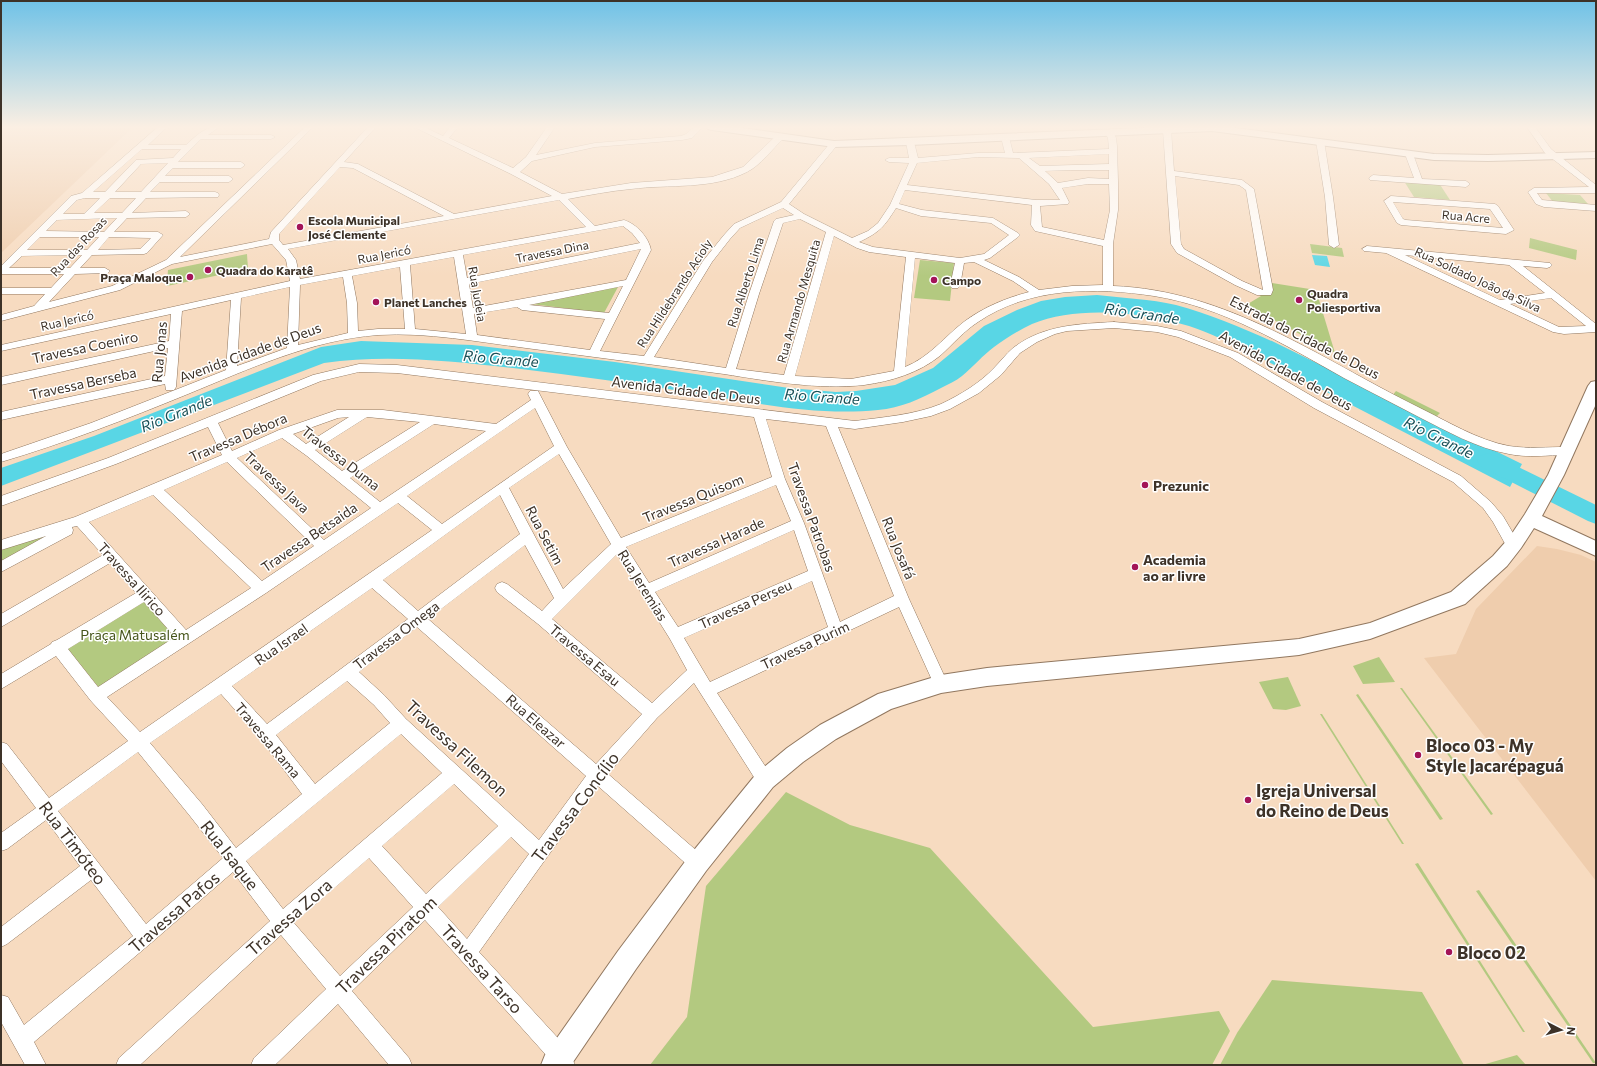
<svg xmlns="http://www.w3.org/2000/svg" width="1597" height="1066" font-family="Commissioner,sans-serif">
  <rect width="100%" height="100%" fill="#f7dbc0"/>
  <g fill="#efcdad">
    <polygon points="1,127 133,127 1,253"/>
    <polygon points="1537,546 1557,549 1581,555 1596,562 1596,881 1424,658 1456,654 1476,609"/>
  </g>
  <g fill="#b3c980">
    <polygon points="1402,178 1437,180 1450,200 1414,197"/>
    <polygon points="1546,193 1580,195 1588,204 1553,202"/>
    <polygon points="1530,238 1577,250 1576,260 1529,248"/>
    <polygon points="1310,244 1342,248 1344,257 1312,253"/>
    <polygon points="247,254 248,269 167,286 168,270"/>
    <polygon points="920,260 954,263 950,301 914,298"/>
    <polygon points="1272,283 1316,290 1335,353 1246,305 1261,296 1248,288 1265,290"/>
    <polygon points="618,287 604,313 523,303"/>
    <polygon points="1396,391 1440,413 1436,417 1392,396"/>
    <polygon points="55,531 1,562 1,547"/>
    <polygon points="141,597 183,636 100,689 65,646"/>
    <polygon points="1379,657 1395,682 1363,684 1353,666"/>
    <polygon points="1288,677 1301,706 1286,710 1273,709 1259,682"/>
    <polygon points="1400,688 1402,688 1493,814 1491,815"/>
    <polygon points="1358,694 1443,819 1440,820 1356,695"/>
    <polygon points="1320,714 1322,714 1404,844 1402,844"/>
    <polygon points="786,792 850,825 930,848 1093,1027 1219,1011 1230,1031 1212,1065 650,1065 687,1017 706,886"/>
    <polygon points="1418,863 1525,1032 1523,1032 1415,864"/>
    <polygon points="1479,890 1596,1063 1593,1063 1476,891"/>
    <polygon points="1272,980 1422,992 1464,1065 1220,1065 1237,1033"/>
    <polygon points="1517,1055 1526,1065 1482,1065"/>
  </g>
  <g fill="#59d6e5">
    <polygon points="1312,255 1327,256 1330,267 1315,265"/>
    <path d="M1097,295C1123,298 1150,299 1176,305C1210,314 1242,328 1274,342L1522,464L1510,487L1251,353C1231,343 1210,333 1189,326C1143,312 1077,305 1032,324C1019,330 1005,339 994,347C983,355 973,367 962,376C956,381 948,384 941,388C920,399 901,408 878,410C820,416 762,404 705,395C641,384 577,376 513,368C450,361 387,354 324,363L1,486V468L94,436L321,347L361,341L472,345L615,362L789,388L836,392L856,391L895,385L933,368L984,326L1017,310L1041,301L1065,297Z"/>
  </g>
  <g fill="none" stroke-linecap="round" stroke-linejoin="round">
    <polygon fill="#59d6e5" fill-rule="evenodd" points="1488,453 1496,456 1596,505 1596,524 1588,521 1480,466 1477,461 1480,456"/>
    <defs>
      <g id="street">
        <path d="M158,127H167L148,145H186C196,136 205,126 219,127L208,135H271L275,137L271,139H201L178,162H241L245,165L241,168H173L165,176H229L233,179L229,182H160L150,192H215L218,193L219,195L218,197L146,198L132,213L186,211L190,214L186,217L127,218L114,232H158L163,235L147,253L144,254L92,255L80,268H105L110,271L108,273L75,274L49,302L112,286L166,260L305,127H313L180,257L269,239L271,232L368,127H376L344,162L358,164L454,214L552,196L511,174L414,127H424L443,136L450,127H458L449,138L513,168L526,157L547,127H555L536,155L595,143L681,136L686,134L694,127H703L692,138L682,140L595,147L532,161L520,172L562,194L631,183L712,177L743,167L777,135H783V139C772,149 761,165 747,172C712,190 669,184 631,189C610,191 589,195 568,199L595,226L624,220C637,224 649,238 651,250L600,351L644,356L703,261L724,235L734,224L781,202L831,142H834L838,144L789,204L804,214L852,238L868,231L878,223L890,205L909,163L889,162L885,160L889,158H909L906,142L907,140H913L914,142L918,158L978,153H1005L1001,137L1005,135L1009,137L1013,153L1109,149L1108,138L1105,132L1109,130H1112L1116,138L1117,146L1118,182V210L1113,244V286C1227,290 1319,358 1418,407C1447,421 1477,440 1509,446C1528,449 1548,447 1567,447L1571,448L1573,451L1571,454L1567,455C1548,455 1528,458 1509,454C1476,448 1447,431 1417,416C1393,403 1368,391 1344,378C1283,344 1223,307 1154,296C1095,287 1029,287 978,322C964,331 953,344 941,355C919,373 892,381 864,385C819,390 768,381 724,374C658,365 592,357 526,348C478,342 427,332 378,335C311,340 249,369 188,394C127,419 65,443 1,462V454L91,423L226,370L231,300L182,311L176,387L174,390H166L165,384L1,420V412L165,376L168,348L1,385V377L169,341L171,314L1,351V345L290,281L286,260L272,244L172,264L120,290L1,321V315L34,306L45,294H1V288H51L64,274H1V266L71,196L82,193ZM142,149H181L173,158L136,160L105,192H93ZM1109,154V164L1040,166L1029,158ZM978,157L1019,158L1049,184L1060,200H1036L907,185L917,163ZM168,163L141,192H115L141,164ZM340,167L353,168L444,216L283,245L279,240V234ZM1071,170H1109V179L1088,178L1058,183L1045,171ZM1088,184H1109L1110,210L1104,240L1042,227L1040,206L1068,204L1069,202L1062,188ZM905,190L1032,205L1031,225L1035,231L1103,246V285L1072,286L1039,290L1019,277L984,260L990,258L1018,237L1020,235L1018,233L993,218L922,210L899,204ZM85,198H100L84,214H63L77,200ZM110,198H136L122,213H94ZM559,200L586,227L300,279L296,260L288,249ZM783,208L794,215L776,219L774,221L749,294L726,368L654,357L712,262L730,239L740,228ZM896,208L921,216L991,223L1009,235L984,254L960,258L873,247L859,242C880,232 884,227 896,208ZM117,218L104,232L46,231L57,220ZM800,219L826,232L784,375L736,369L759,294L783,223ZM623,226L632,233L640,243L467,278L463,255ZM834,236L857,248L869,252L906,257L894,371L851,379L795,376ZM40,237H99L87,250H27ZM109,237L151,238L140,249L98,250ZM641,249L626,280L473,308L469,284ZM82,255L70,268H9L22,256ZM454,257L466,334L415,329L410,265ZM915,258L955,263L950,286L952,288H958L960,286L964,263L974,262L1013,281L1029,292C1006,298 984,307 965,321C944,337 930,357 905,367ZM400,267L405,329H378L358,331L357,303L352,276ZM343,277L347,303L348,333L298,345L300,285ZM623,286L609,313L529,305ZM290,287L287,348L237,366L241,298ZM517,307L522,310L605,319L590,350L477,335L474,314Z"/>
        <polygon points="1527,127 1535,127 1551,149 1596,185 1596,193 1537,193 1542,200 1596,205 1596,211 1544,207 1536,204 1528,192 1534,188 1589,187 1545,153"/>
        <path d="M1164,128H1167L1171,130L1174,171L1242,180L1254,189L1273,290L1271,295H1257L1235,285L1177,253L1171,244L1163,130ZM1175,176L1239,185L1246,190L1263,290L1242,281L1184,249L1181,244Z"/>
        <polygon points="1317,139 1320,139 1324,141 1333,197 1339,245 1334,248 1329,245 1325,197 1316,141"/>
        <polygon points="1406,152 1409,152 1413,154 1422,179 1466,181 1470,184 1466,187 1370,180 1369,178 1373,175 1414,178 1405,154"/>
        <path d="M1391,196L1495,204L1498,206L1514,230L1506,234L1401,225L1397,223L1384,201ZM1393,202L1490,209L1503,228L1406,220L1403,219Z"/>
        <path d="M1367,246L1550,263L1552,265L1550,267L1547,268L1523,266L1596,324V332L1564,334L1553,332L1386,253L1364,251L1362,249ZM1405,255L1509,265L1545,293L1500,300ZM1551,298L1586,326L1559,327L1510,304Z"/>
        <path d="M1114,322L1157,326L1181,331L1238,353L1322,402L1461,476L1491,502L1503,516L1520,545L1518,549L1513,550L1508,549L1493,522L1483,508L1453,482L1314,408L1230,357L1178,337L1157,332L1114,328L1067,331L1055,334L1037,342L1020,353L1001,375L979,393L950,409L931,416L903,422L855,429L838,427L909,599L948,684L946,689L941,691L936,689L899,607L717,693L771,775L773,780L771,785L765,788L759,785L694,683L657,718L608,774L704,857L707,863L704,869L698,872L692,869L598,786L479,952L568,1049L575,1065H555L425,920L352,991L409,1058L412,1065H389L338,1004L275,1065H251L254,1058L326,989L281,935L140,1065H116L119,1058L270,921L233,872L151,943L34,1042L46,1065H25L1,1022V995L8,997L24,1025L133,936L91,880L7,944L1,947V927L80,866L46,820L7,849L1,851V833L36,808L1,761V742L7,744L49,798L128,741L91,701L56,656L1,689V674L51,644L52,642L57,640L136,593L110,563L1,627V614L103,555L77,526L72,527L73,530L72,534L1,572V561L46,536L1,550V540L75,517L222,455L208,427L116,464L1,506V496L108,458L313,375L359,364L397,365L855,421C884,417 914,415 941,404C960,395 980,383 994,368C1000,362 1006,354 1013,348C1043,325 1078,324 1114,322ZM359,372L397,373L754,417L772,477L621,538L567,447L538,391H530L528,394L531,400L496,424L383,410H337L279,430L232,451L218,423L321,381ZM535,408L554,446L442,524L407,496ZM349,417L306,444L293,434L338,418ZM367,417L420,422L342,471L315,450ZM766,419L826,426L894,596L840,622L804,523L785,479ZM434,424L486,431L380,502L350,478ZM282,438L307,456L371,508L324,540L237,458ZM559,454L611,544L563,589L509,488ZM227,462L314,546L262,581L164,490ZM776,485L791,521L649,583L626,547ZM153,495L251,588L186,630L89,522ZM500,495L520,534L418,611L383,580ZM398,503L432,530L140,732L107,697L266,593ZM794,530L808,571L678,627L655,592ZM525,545L554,598L542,611L507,584L502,582L497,584L495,588L497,592L538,624L642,714L596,764L428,619ZM617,554L670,639L687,670L652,703L552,619ZM812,581L828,627L710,682L684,638ZM372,588L408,619L267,724L232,686ZM144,602L175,637L98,687L68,649ZM417,627L586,776L539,840L406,719L384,695L359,672ZM347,681L374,705L390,723L315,784L276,735ZM221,694L261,739L302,794L236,848L202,804L150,743ZM401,734L442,773L283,909L246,861ZM138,752L190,816L223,858L146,924L58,811ZM454,784L498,826L426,894L382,846ZM511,837L529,854L467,939L438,907ZM369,858L413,907L340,976L294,923Z"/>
      </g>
      <g id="secondary">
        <polygon points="707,127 735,127 834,141 1166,127 1228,127 1434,154 1488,155 1596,152 1596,158 1488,161 1434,160 1212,131 910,145 834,147 712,130 708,129"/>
        <polygon points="1596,381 1596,404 1564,475 1542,516 1596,541 1596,556 1534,528 1521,548 1507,566 1465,604 1370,639 1299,655 987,686 941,693 891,709 836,739 803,762 773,787 706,871 636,969 571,1065 541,1065 545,1055 618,951 690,855 757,773 787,748 820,725 878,694 941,675 987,668 1299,639 1370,623 1451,592 1493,556 1509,538 1525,514 1548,475 1588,386 1591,382"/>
      </g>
    </defs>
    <use href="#street" stroke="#91775f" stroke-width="1"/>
    <use href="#secondary" stroke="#91775f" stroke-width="2"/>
    <use href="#street" fill="#fff" fill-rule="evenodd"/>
    <use href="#secondary" fill="#fff" fill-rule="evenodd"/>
  </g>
  <linearGradient id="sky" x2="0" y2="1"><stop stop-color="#6fc2e7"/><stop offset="0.46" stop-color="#fbefe3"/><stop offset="1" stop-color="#fbefe3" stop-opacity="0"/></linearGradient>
  <rect width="1597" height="276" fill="url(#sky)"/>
  <g fill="#a31458" stroke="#fff" stroke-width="1.5">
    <circle cx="300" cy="227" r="4"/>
    <circle cx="208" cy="270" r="4"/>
    <circle cx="190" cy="277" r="4"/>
    <circle cx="934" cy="280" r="4"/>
    <circle cx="1299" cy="300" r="4"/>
    <circle cx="376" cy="302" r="4"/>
    <circle cx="1145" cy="485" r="4"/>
    <circle cx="1135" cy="567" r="4"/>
    <circle cx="1418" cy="755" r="4"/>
    <circle cx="1248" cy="800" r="4"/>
    <circle cx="1449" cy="952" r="4"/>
  </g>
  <g text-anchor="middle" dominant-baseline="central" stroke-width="3" stroke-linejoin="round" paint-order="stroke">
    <g font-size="12" fill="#3d3228" stroke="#fff">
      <text transform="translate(1466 216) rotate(5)">Rua Acre</text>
      <text transform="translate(78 246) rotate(-47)">Rua das Rosas</text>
      <text transform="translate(552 251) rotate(-11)">Travessa Dina</text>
      <text transform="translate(384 254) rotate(-11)">Rua Jericó</text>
      <text transform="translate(1478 279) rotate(25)">Rua Soldado João da Silva</text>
      <text transform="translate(745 282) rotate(-72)">Rua Alberto Lima</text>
      <text transform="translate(674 293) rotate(-57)">Rua Hildebrando Acioly</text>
      <text transform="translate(478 294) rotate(80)">Rua Judeia</text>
      <text transform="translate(798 301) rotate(-74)">Rua Armando Mesquita</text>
      <text transform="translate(67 320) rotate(-13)">Rua Jericó</text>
    </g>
    <g font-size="12" font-weight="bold" fill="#3d3228" stroke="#fff" text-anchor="start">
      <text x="308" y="220">Escola Municipal<tspan x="308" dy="14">José Clemente</tspan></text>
      <text x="216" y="270">Quadra do Karatê</text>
      <text x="182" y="277" text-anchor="end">Praça Maloque</text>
      <text x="942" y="280">Campo</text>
      <text x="1307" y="293">Quadra<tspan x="1307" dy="14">Poliesportiva</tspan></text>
      <text x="384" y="302">Planet Lanches</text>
    </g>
    <g font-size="14" fill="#3d3228" stroke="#fff">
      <text transform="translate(1305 337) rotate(27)">Estrada da Cidade de Deus</text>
      <text transform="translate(85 347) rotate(-12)">Travessa Coeniro</text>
      <text transform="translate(159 352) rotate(-85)">Rua Jonas</text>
      <text transform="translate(250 352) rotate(-20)">Avenida Cidade de Deus</text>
      <text transform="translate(1286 370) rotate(29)">Avenida Cidade de Deus</text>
      <text transform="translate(83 383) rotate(-12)">Travessa Berseba</text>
      <text transform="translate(686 390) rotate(7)">Avenida Cidade de Deus</text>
      <text transform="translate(238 437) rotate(-23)">Travessa Débora</text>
      <text transform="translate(341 458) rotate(38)">Travessa Duma</text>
      <text transform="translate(277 482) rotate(43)">Travessa Java</text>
      <text transform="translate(693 498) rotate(-22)">Travessa Quisom</text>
      <text transform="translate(812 517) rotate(70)">Travessa Patrobas</text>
      <text transform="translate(545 535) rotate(62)">Rua Setim</text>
      <text transform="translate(309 537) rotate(-34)">Travessa Betsaida</text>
      <text transform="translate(716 542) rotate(-24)">Travessa Harade</text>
      <text transform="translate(899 548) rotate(68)">Rua Josafá</text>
      <text transform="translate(132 579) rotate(48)">Travessa Ilirico</text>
      <text transform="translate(643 585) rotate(58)">Rua Jeremias</text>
      <text transform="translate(745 604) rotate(-24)">Travessa Perseu</text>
      <text transform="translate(396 635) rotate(-37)">Travessa Omega</text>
      <text transform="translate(281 644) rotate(-35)">Rua Israel</text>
      <text transform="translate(805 645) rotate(-25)">Travessa Purim</text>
      <text transform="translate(585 655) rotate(40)">Travessa Esau</text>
      <text transform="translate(536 721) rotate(41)">Rua Eleazar</text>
      <text transform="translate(268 740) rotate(50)">Travessa Rama</text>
    </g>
    <g font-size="14" font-weight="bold" fill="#3d3228" stroke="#fff" text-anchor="start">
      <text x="1153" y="485">Prezunic</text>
      <text x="1143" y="559">Academia<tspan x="1143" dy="16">ao ar livre</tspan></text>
    </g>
    <g font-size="14" fill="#47561b" stroke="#fff">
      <text x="135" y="634">Praça Matusalém</text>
    </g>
    <g font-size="15" font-style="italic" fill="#1b5158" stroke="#fff">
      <text transform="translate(1142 313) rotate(8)">Rio Grande</text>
      <text transform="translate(501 358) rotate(5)">Rio Grande</text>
      <text transform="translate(822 396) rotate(4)">Rio Grande</text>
      <text transform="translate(176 413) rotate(-22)">Rio Grande</text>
      <text transform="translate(1439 437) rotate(26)">Rio Grande</text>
    </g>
    <g font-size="17" font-weight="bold" fill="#3d3228" stroke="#fff" text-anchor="start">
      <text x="1426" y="745">Bloco 03 - My<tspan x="1426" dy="20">Style Jacarépaguá</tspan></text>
      <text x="1256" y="790">Igreja Universal<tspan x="1256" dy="20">do Reino de Deus</tspan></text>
      <text x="1457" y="952">Bloco 02</text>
    </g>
    <g font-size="17" fill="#3d3228" stroke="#fff">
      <text transform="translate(457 748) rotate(43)">Travessa Filemon</text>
      <text transform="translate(575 807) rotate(-53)">Travessa Concílio</text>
      <text transform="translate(73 843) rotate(53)">Rua Timóteo</text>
      <text transform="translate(230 855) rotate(52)">Rua Isaque</text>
      <text transform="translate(174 912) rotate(-41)">Travessa Pafos</text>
      <text transform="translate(289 917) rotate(-41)">Travessa Zora</text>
      <text transform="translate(386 945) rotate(-44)">Travessa Piratom</text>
      <text transform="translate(482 969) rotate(48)">Travessa Tarso</text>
    </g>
  </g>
  <rect width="1597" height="1066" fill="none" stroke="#3d3228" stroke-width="4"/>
  <g transform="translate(1561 1030) rotate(96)" stroke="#ffffff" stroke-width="3" paint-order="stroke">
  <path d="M0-3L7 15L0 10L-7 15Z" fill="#3d3228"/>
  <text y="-6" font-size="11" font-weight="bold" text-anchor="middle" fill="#3d3228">N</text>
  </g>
</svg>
